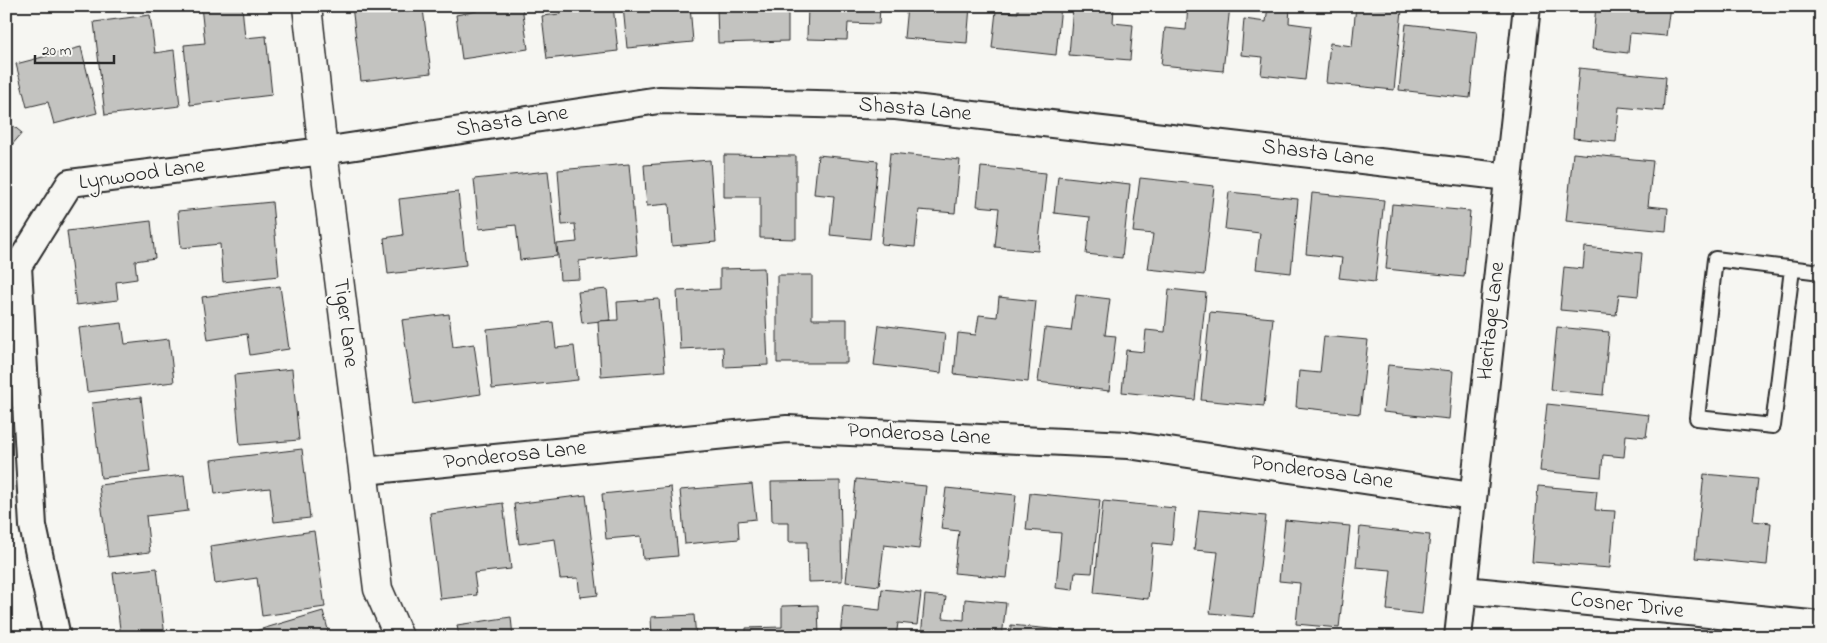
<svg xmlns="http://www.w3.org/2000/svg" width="1827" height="643" font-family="'Indie Flower',sans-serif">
  <rect width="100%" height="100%" fill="#f6f6f2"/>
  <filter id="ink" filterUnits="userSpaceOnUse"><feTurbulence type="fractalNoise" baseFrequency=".02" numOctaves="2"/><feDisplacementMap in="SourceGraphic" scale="10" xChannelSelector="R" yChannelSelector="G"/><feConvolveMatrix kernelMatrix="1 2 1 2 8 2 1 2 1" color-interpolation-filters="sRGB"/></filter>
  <g filter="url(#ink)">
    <g fill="#c3c3c0" stroke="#2b2b2b">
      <polygon points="201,6 242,6 245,38 266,36 272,95 190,105 184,45 205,43"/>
      <polygon points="352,6 388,6 388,14 423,9 431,73 361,81"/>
      <polygon points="477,6 522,6 528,49 462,59 456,15 477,11"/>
      <polygon points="559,6 613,6 618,51 547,59 542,16 560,14"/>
      <polygon points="623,6 690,6 693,42 627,48"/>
      <polygon points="717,6 788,6 788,41 718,43"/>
      <polygon points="808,6 880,6 879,24 848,23 847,40 807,39"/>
      <polygon points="907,6 970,6 967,43 904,38"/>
      <polygon points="1018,6 1061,6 1056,55 992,48 996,11 1018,13"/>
      <polygon points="1073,6 1114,6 1113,23 1133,25 1130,60 1069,55"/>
      <polygon points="1188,6 1230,6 1223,71 1161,65 1165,28 1186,30"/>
      <polygon points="1268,6 1290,6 1289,23 1311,26 1305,80 1261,75 1263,57 1241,55 1244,19 1266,22"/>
      <polygon points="1356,6 1402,10 1394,90 1326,83 1330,43 1352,46"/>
      <polygon points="1596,6 1670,6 1666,36 1630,33 1628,53 1592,49"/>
      <polygon points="150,15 155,53 174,50 180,106 105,115 94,22"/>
      <polygon points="1406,24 1477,32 1470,98 1399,90"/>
      <polygon points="81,47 97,113 54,124 48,102 27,107 16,64"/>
      <polygon points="1579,68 1666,77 1663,111 1619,107 1616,142 1573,138"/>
      <polygon points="6,120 22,133 6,152"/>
      <polygon points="890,153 960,160 955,213 919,210 915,247 881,244"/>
      <polygon points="1573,153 1653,161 1648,206 1668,208 1666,231 1566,221"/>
      <polygon points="724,155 796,156 796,239 760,238 760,197 724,197"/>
      <polygon points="818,155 878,161 870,239 830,235 834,196 814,194"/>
      <polygon points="710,160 716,242 672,246 669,204 647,206 644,165"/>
      <polygon points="629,164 637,255 579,261 580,279 560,280 557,244 577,242 575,224 562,225 558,170"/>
      <polygon points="981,167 1046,173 1038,251 995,247 999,208 977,206"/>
      <polygon points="548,171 557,256 520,260 516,225 479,229 474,179"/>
      <polygon points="1058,176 1130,184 1122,258 1086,254 1090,217 1054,213"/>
      <polygon points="1140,178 1214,186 1204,275 1148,269 1153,234 1133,232"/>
      <polygon points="458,192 466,265 388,274 384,238 403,235 399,199"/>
      <polygon points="1229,192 1298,199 1291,273 1256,269 1260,233 1225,229"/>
      <polygon points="1312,193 1384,200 1375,282 1339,278 1342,258 1306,254"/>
      <polygon points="272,202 279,276 223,282 220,244 181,248 178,211"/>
      <polygon points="1392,204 1470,211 1464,277 1386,269"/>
      <polygon points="151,221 155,258 135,261 137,279 116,282 118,300 76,305 67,231"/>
      <polygon points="1585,247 1642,253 1638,296 1619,294 1616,315 1560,310 1564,267 1583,269"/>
      <polygon points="764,268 768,365 724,367 723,347 680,349 677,291 720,289 720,269"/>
      <polygon points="777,275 812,275 812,319 847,319 847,363 777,363"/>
      <polygon points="280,286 289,349 250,355 247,334 208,340 202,297"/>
      <polygon points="607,289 610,320 582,323 578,292"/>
      <polygon points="1169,289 1206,293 1195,400 1122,392 1126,350 1144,352 1146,330 1165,332"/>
      <polygon points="1076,295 1110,299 1105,335 1116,336 1109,391 1038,382 1045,328 1071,331"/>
      <polygon points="999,297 1036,301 1028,382 954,374 958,333 976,335 979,315 997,317"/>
      <polygon points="659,299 665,371 601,376 598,321 618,320 617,302"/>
      <polygon points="1210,312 1273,318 1264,406 1201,400"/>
      <polygon points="449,314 453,347 474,344 481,394 414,404 402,320"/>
      <polygon points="553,322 556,348 574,346 578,380 492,389 487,329"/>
      <polygon points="122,323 125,344 169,339 174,382 87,392 79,328"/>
      <polygon points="879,325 945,333 941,373 874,365"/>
      <polygon points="1557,327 1609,332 1603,395 1551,390"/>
      <polygon points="1324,336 1368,340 1360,414 1296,407 1299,371 1320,373"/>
      <polygon points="1388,365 1453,371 1449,419 1383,412"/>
      <polygon points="292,369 299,440 240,445 234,375"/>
      <polygon points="141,397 150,472 101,478 92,403"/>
      <polygon points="1547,404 1649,415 1646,437 1626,435 1624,457 1603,455 1601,477 1540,471"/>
      <polygon points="302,449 310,518 274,522 270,488 215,494 211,460"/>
      <polygon points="1704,474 1758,479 1753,521 1771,523 1767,565 1695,558"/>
      <polygon points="184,475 188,511 146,516 150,552 108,557 99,485"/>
      <polygon points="856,479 926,486 919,549 884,545 879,586 846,582"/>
      <polygon points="840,481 842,581 808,582 807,542 789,542 789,522 772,522 771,482"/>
      <polygon points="752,484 756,519 738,521 739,539 685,544 680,490"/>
      <polygon points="1538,486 1597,491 1595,510 1615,511 1610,568 1532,562"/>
      <polygon points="671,487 678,556 643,559 641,536 606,539 602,494"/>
      <polygon points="946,488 1016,495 1007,578 954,573 959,531 941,529"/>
      <polygon points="1030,493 1100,500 1092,573 1075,572 1073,590 1056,588 1061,533 1026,530"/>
      <polygon points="586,495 598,595 580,597 578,578 560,579 555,539 519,544 514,504"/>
      <polygon points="1103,501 1175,508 1172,545 1153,543 1148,599 1094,593"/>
      <polygon points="503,503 511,569 474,573 477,595 440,599 430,513"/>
      <polygon points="1199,510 1266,516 1254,617 1210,613 1218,552 1194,550"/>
      <polygon points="1285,520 1350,526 1339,628 1296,624 1300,583 1279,581"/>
      <polygon points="1360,527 1430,535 1422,614 1387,610 1391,570 1356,567"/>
      <polygon points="314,531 325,607 262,616 257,578 215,584 210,546"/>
      <polygon points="157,568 165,637 121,637 113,573"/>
      <polygon points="882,589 921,593 917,625 898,623 896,637 840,637 843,606 880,610"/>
      <polygon points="925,595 946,597 943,618 964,620 965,599 1006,603 1002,637 921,637"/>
      <polygon points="818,605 819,637 746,637 746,628 782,627 782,606"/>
      <polygon points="323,611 330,637 246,637 245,634"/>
      <polygon points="694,615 696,637 652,637 651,617"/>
      <polygon points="511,617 513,637 459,637 457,625"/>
      <polygon points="1011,625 1060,630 1060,637 1010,637"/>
    </g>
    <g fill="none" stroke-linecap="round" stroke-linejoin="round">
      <defs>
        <polyline id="lane" points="1792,269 1773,426 1697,418 1715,259 1821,272"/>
        <g id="street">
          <polyline points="364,471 787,429 1128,445 1472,496"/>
          <polyline points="1464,590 1821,625"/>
          <polyline points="57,637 33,526 18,266 70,183 323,151 659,100 896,106 1508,177"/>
          <polyline points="1458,637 1527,6"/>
        </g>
        <polyline id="secondary" points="307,6 323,151 378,589 399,637"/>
      </defs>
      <use href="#lane" stroke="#2b2b2b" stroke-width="18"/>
      <use href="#street" stroke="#2b2b2b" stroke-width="30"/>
      <use href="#secondary" stroke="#2b2b2b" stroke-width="31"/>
      <use href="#lane" stroke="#f6f6f2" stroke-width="14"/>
      <use href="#street" stroke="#f6f6f2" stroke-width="26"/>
      <use href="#secondary" stroke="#f6f6f2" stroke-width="28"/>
    </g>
  </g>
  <g text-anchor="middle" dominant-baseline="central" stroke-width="4" stroke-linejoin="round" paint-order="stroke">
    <g font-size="22" fill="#2b2b2b" stroke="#f6f6f2">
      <text transform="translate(915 110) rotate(5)">Shasta Lane</text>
      <text transform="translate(512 122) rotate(-9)">Shasta Lane</text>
      <text transform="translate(1318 154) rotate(7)">Shasta Lane</text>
      <text transform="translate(142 175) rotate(-8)">Lynwood Lane</text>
      <text transform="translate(1492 321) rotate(-84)">Heritage Lane</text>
      <text transform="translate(345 323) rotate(83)">Tiger Lane</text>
      <text transform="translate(919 435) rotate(3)">Ponderosa Lane</text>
      <text transform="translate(515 456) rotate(-6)">Ponderosa Lane</text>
      <text transform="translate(1322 473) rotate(8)">Ponderosa Lane</text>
      <text transform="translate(1627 606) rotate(6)">Cosner Drive</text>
    </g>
  </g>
  <rect width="1827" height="643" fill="none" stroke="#f6f6f2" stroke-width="25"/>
  <rect x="12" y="12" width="1802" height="618" fill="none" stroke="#2b2b2b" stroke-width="2" filter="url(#ink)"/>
  <path d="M35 55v8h79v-8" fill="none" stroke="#2b2b2b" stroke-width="2.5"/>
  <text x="42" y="55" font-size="15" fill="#2b2b2b" stroke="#f6f6f2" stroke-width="4" paint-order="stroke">20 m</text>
</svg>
